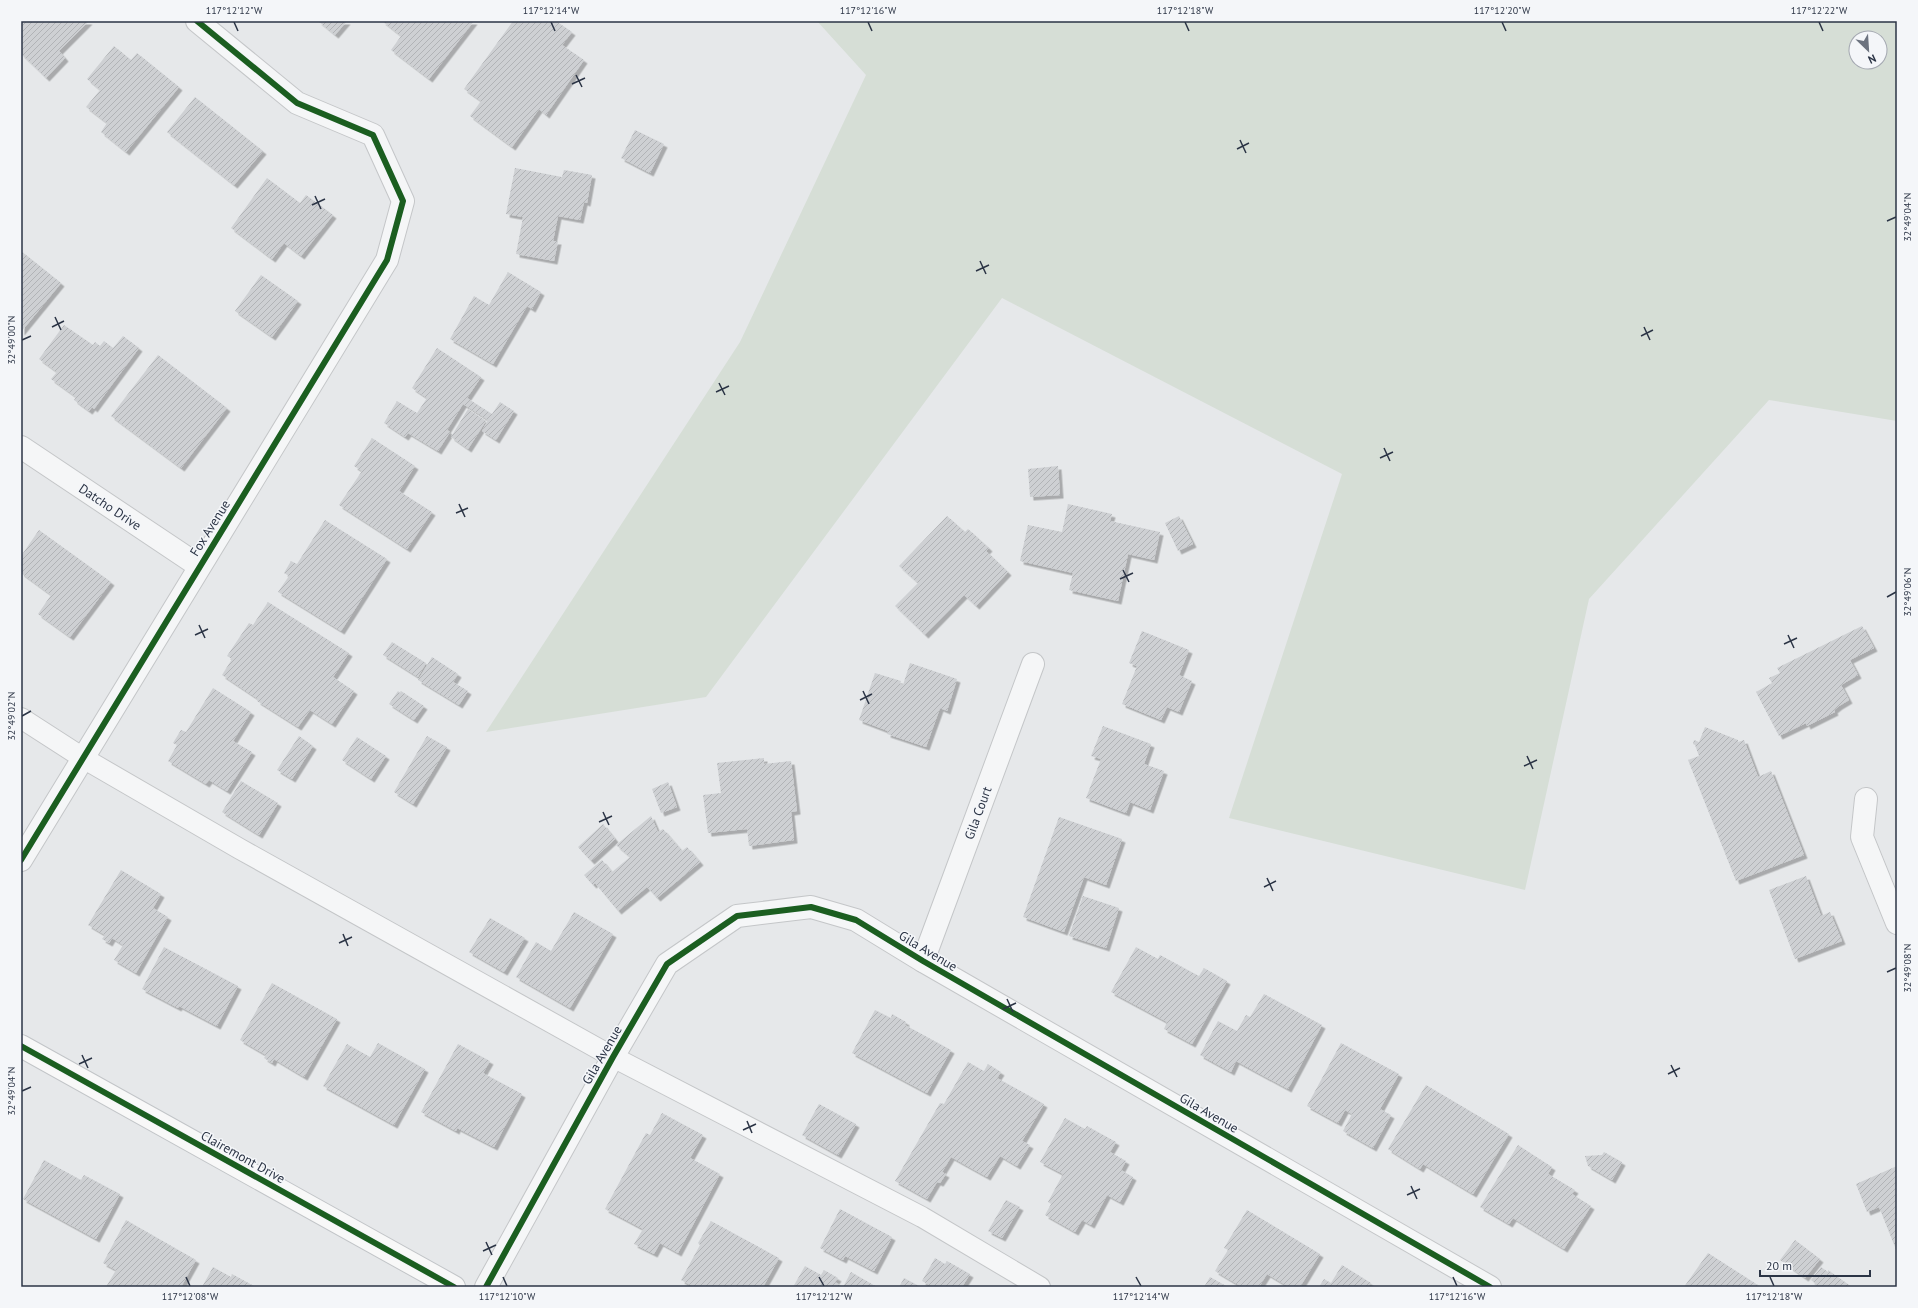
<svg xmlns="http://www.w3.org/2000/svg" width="1918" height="1308" font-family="'PT Sans',sans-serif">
  <defs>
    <pattern id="building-hatch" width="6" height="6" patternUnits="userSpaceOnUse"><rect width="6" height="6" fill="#ced0d3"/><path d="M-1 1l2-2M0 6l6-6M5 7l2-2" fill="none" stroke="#b1b3b6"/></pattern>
    <filter id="shadow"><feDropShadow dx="3.5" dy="3.5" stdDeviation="0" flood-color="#0004"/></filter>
  </defs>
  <rect width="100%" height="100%" fill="#e6e8ea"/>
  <path fill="#d6ded6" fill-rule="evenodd" d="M817,21H1897V421L1769,400L1589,599L1525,890L1229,818L1342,474L1002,298L706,697L486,732L740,342L866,75ZM1856,38H1880V62H1856Z"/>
  <g fill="url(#building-hatch)" filter="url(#shadow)">
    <polygon points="21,21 89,21 59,51 65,58 46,78 21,54"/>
    <polygon points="318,21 347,21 335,35"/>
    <polygon points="382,21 474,21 429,79 391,50 401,36"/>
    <polygon points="513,21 556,21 572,32 562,45 584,60 546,115 539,109 512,147 470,116 481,101 464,89"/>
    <polygon points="114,46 131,60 137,53 179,87 126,152 101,132 107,123 86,107 100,90 87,79"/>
    <polygon points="195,97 263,151 234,185 167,132"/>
    <polygon points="635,130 664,144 650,173 621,158"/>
    <polygon points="515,168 562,177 564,170 592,175 587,203 584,202 580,220 558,216 553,241 558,241 554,261 516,254 523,217 506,214"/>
    <polygon points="267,178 300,203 306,195 333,215 301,256 284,243 272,259 231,228"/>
    <polygon points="21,251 61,283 21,332"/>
    <polygon points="508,272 541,292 532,309 527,306 493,364 450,339 474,296 489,305"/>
    <polygon points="261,275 298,301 272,337 235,311"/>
    <polygon points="64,325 93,345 95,342 100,346 104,341 113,348 123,336 139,348 94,409 92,407 89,411 74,400 76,397 51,379 57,372 39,359"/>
    <polygon points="437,348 481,377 467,398 492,414 500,402 514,411 496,440 482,431 488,420 463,404 447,430 450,432 438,451 408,433 405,437 384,423 397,401 417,413 427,398 412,388"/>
    <polygon points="158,355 227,408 181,468 111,416"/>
    <polygon points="468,409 486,421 468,449 451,437"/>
    <polygon points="372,438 415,466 399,491 432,512 407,549 339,505 362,471 354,466"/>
    <polygon points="1058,466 1060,495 1030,497 1028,469"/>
    <polygon points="1068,504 1112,514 1110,521 1160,532 1154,560 1128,554 1118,601 1069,590 1073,573 1020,561 1028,525 1062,532"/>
    <polygon points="947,516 965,532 968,529 989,548 986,551 1008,572 976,606 964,595 925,635 895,606 918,583 899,566"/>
    <polygon points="1179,516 1193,544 1178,551 1165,523"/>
    <polygon points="325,520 387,559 341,631 278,592 289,576 284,573 291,561 297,564"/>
    <polygon points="39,530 111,582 70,637 38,614 51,595 21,573 21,556"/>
    <polygon points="268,602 349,653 333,677 354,691 332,724 310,710 298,727 257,701 258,699 222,675 232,659 227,656 249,623 253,625"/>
    <polygon points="1862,626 1874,648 1850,660 1858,675 1841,685 1849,700 1839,706 1834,710 1835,712 1807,726 1806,723 1779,736 1756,692 1772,683 1769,678 1780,673 1777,668"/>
    <polygon points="1142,631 1189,650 1179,675 1192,681 1179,712 1167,707 1161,720 1122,704 1137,666 1129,663"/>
    <polygon points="392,642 426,663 418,677 383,655"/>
    <polygon points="432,657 458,674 453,682 468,691 459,705 418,680"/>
    <polygon points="910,663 957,679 947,711 940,708 926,747 887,734 888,731 859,720 875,673 901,681 900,684 903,685"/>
    <polygon points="213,688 251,712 233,741 252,752 227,791 209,780 206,784 168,761 177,745 173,743 181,730 186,732"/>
    <polygon points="398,691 400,693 401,691 424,706 414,720 389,704"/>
    <polygon points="1103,726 1151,744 1144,764 1164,771 1150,810 1130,802 1126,813 1086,798 1101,759 1091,756"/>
    <polygon points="1705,727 1738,740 1738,742 1744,740 1758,777 1771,771 1804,855 1736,881 1688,760 1699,756 1695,745 1693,744 1694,740 1699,742"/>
    <polygon points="299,736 313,746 292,779 277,770"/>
    <polygon points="427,736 447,747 413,804 394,792"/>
    <polygon points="357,737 386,756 371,779 342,760"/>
    <polygon points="764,758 764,764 791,761 797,811 791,812 794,840 749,846 747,829 708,833 703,795 721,793 717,763"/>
    <polygon points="241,781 278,803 259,835 222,812"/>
    <polygon points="668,782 677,807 661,813 652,789"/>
    <polygon points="651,816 658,832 663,829 682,851 687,847 700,862 657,898 647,887 618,911 595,883 593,885 584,875 602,860 612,872 630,857 616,845"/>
    <polygon points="1059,817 1122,839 1106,885 1084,877 1064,932 1023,917"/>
    <polygon points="603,824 615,839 591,861 578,847"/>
    <polygon points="121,870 161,894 153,908 168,917 136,973 114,960 123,945 112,938 109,943 102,939 105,935 88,925"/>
    <polygon points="1806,876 1821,916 1830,912 1842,941 1795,959 1769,890"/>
    <polygon points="1083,896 1119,908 1106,948 1069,936"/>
    <polygon points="574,912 613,934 570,1008 516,977 536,942 551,951"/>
    <polygon points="490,918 525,938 504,972 469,952"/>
    <polygon points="164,947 238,986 217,1026 179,1006 178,1008 142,989"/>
    <polygon points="1136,947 1158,959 1160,955 1199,976 1204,968 1227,981 1192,1044 1164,1029 1167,1022 1111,992"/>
    <polygon points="272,983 337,1019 304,1077 274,1059 272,1063 264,1058 266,1055 240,1040"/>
    <polygon points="1264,994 1322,1025 1288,1089 1236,1061 1231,1072 1200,1055 1218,1021 1237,1031 1246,1015 1250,1017"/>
    <polygon points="875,1010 891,1018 892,1014 906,1022 905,1025 951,1050 927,1093 852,1053"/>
    <polygon points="378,1043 425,1069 394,1125 323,1086 347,1044 370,1057"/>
    <polygon points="1341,1043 1399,1074 1380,1109 1391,1115 1373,1148 1343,1131 1352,1114 1345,1110 1338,1123 1307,1106"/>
    <polygon points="458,1044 490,1061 483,1073 522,1094 494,1147 457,1128 456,1131 421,1112"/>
    <polygon points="968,1062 984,1071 988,1064 1001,1072 997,1078 1044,1104 1022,1141 1030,1145 1017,1166 1000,1156 987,1177 951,1157 942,1172 946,1174 940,1183 937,1182 927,1199 895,1181 940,1103 944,1104"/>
    <polygon points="1426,1085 1509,1134 1473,1194 1423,1164 1420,1169 1388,1149"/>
    <polygon points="819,1104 856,1124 838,1155 802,1135"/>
    <polygon points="662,1113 703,1135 690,1158 720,1174 678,1253 660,1243 654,1254 634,1244 643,1229 605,1209 646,1133 650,1135"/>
    <polygon points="1065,1118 1085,1129 1087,1126 1116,1142 1110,1152 1126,1161 1121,1170 1133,1177 1120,1202 1107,1195 1091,1225 1082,1220 1075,1232 1045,1215 1051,1204 1048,1202 1063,1174 1040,1162"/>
    <polygon points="1518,1145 1552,1167 1548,1174 1575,1190 1572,1194 1591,1206 1564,1249 1513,1218 1509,1224 1480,1207"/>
    <polygon points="1604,1152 1622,1162 1612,1180 1588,1166 1585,1156 1602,1155"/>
    <polygon points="44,1160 81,1180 84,1175 120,1194 96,1239 23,1199"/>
    <polygon points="1897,1166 1897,1252 1879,1207 1867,1212 1856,1184"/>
    <polygon points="1006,1200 1020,1207 1002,1238 988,1231"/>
    <polygon points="840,1209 892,1237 874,1271 845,1256 843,1260 820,1248"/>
    <polygon points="1247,1210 1320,1254 1300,1287 1289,1287 1267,1274 1259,1287 1242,1287 1215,1271 1228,1250 1224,1248"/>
    <polygon points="126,1220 196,1260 181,1287 106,1287 116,1270 103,1263"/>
    <polygon points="711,1221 779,1258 763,1287 694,1287 681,1280 700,1245 698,1243"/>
    <polygon points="1795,1240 1820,1259 1805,1278 1780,1260"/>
    <polygon points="1708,1253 1761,1287 1684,1287"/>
    <polygon points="935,1258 945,1264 947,1261 970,1274 962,1287 939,1287 935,1285 933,1287 922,1281"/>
    <polygon points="1342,1265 1371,1283 1368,1287 1319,1287 1324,1279 1331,1283"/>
    <polygon points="805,1266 821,1275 824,1270 838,1278 835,1282 843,1287 851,1272 877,1287 793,1287"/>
    <polygon points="213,1267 231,1277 232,1274 254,1286 202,1287"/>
    <polygon points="1821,1267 1828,1272 1828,1270 1852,1287 1815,1287 1817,1285 1811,1280"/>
    <polygon points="1210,1277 1228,1287 1204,1287"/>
    <polygon points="904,1278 921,1287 899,1287"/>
  </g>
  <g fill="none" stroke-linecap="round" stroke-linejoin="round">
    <defs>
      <polyline id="service" points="21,718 83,758 240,849 613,1057 922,1217 1040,1287"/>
      <g id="minor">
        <polyline points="21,447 199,566"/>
        <polyline points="1866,799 1862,837 1897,923"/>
        <polyline points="21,860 387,260 403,201 373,135 297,103 197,21"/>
        <polyline points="923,961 1033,664"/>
        <polyline points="486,1287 613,1057 667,964 737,916 811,907 856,920 923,961 1490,1287"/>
      </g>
      <polyline id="primary" points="21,1046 454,1287"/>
    </defs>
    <use href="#service" stroke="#c4c6c8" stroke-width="22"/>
    <use href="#minor" stroke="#c4c6c8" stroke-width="24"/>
    <use href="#primary" stroke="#c2c5c8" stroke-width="24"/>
    <use href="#service" stroke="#f5f6f7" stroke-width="20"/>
    <use href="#minor" stroke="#f5f6f7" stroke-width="22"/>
    <use href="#primary" stroke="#f8f8f8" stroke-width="22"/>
    <defs>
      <g id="cycleway">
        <polyline points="21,860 387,260 403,201 373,135 297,103 197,21"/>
        <polyline points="21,1046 454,1287"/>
        <polyline points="486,1287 613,1057 667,964 737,916 811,907 856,920 923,961 1490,1287"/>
      </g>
    </defs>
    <use href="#cycleway" stroke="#f4f6f9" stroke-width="8"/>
    <use href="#cycleway" stroke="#1b5e20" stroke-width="6"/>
  </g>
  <path fill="none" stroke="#2b3445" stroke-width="1.5" d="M234,22L238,31M551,22L555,31M868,22L872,31M1185,22L1189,31M1502,22L1506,31M1819,22L1823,31M576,75L582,87M572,84L585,78M1240,140L1246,153M1237,149L1249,143M315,196L321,209M312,205L325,199M1887,221L1896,217M980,261L986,274M976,271L989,265M55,317L61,330M52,327L64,321M1644,327L1650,340M1641,336L1653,330M22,340L31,336M719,383L725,395M716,392L729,386M1384,448L1390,461M1380,458L1393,452M459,504L465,517M456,513L468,508M1123,570L1129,582M1120,579L1133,573M1887,597L1896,592M199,625L205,638M195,635L208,629M1788,635L1794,648M1784,644L1797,638M863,691L869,704M860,700L872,694M22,716L31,711M1527,756L1533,769M1524,766L1537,760M603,812L609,825M599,822L612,816M1267,878L1273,891M1264,887L1276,881M343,934L348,946M339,943L352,937M1887,972L1896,968M1007,999L1013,1012M1003,1009L1016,1003M82,1055L88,1068M79,1064L92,1058M1671,1065L1677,1077M1668,1074L1680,1068M22,1091L31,1087M747,1121L752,1133M743,1130L756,1124M1411,1186L1417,1199M1407,1195L1420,1189M486,1242L492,1255M483,1251L496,1245M186,1277L190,1286M503,1277L507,1286M819,1277L824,1286M1136,1277L1141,1286M1453,1277L1457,1286M1770,1277L1774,1286"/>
  <g text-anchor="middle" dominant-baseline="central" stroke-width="3" stroke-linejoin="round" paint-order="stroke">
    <g font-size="13" fill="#2b3445" stroke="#f4f6f9">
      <text transform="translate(110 507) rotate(34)">Datcho Drive</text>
      <text transform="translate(210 528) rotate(-58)">Fox Avenue</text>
      <text transform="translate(978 813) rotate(-70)">Gila Court</text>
      <text transform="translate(928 951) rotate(31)">Gila Avenue</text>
      <text transform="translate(602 1055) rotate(-60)">Gila Avenue</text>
      <text transform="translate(1209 1113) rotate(30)">Gila Avenue</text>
      <text transform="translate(243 1157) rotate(29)">Clairemont Drive</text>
    </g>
  </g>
  <rect width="1918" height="1308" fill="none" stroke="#f4f6f9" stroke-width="44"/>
  <g transform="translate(1868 50) rotate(155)"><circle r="19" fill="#f4f6f9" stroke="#a4a8b1"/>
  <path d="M0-3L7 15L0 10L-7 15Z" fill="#6c737f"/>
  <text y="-6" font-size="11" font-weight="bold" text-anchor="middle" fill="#2b3445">N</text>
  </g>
  <path d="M1760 1270v6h110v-6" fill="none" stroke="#2b3445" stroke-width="2"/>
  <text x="1766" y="1270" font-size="12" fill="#2b3445" stroke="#f4f6f9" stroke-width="3" paint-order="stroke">20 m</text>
  <rect x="22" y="22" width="1874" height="1264" fill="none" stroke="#2b3445" stroke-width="1.5"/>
  <g font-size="10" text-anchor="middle" fill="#2b3445">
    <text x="234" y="14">117°12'12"W</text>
    <text x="551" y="14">117°12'14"W</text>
    <text x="868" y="14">117°12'16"W</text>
    <text x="1185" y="14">117°12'18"W</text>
    <text x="1502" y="14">117°12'20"W</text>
    <text x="1819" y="14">117°12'22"W</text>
    <text transform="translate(1907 217) rotate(-90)" y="4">32°49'04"N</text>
    <text transform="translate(11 340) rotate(-90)" y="4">32°49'00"N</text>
    <text transform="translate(1907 592) rotate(-90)" y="4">32°49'06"N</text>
    <text transform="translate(11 716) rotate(-90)" y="4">32°49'02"N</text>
    <text transform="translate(1907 968) rotate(-90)" y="4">32°49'08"N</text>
    <text transform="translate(11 1091) rotate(-90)" y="4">32°49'04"N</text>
    <text x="190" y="1300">117°12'08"W</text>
    <text x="507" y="1300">117°12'10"W</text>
    <text x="824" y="1300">117°12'12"W</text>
    <text x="1141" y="1300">117°12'14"W</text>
    <text x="1457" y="1300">117°12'16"W</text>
    <text x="1774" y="1300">117°12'18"W</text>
  </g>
</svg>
